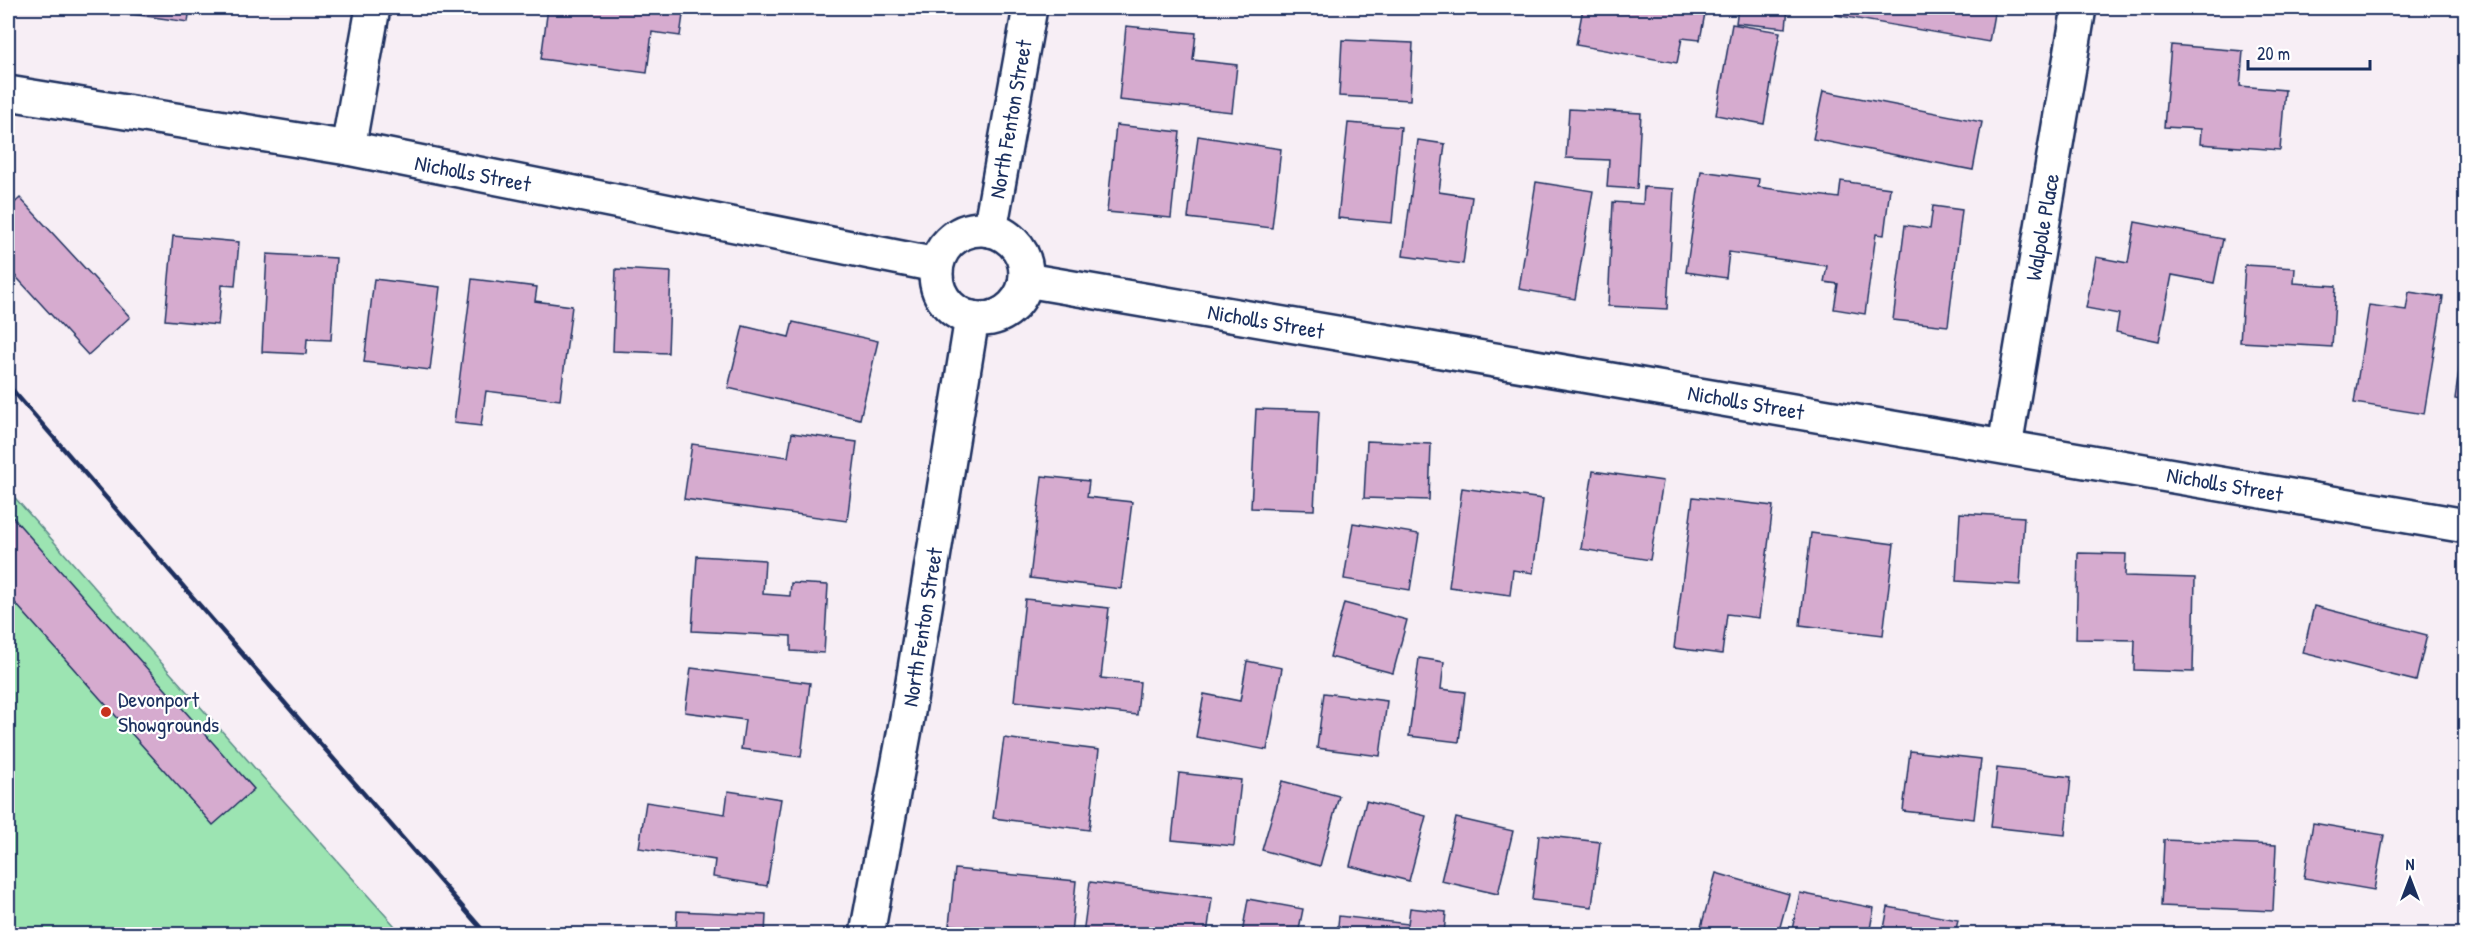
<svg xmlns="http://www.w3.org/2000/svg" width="2473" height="942" font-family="'Patrick Hand',sans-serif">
  <rect width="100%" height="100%" fill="#f7eef5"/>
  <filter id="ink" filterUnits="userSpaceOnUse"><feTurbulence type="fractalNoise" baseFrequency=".0167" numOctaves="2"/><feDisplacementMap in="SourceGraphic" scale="12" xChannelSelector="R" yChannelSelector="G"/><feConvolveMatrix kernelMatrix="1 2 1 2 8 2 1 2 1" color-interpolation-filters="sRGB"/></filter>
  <g filter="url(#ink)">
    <polygon fill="#9ce4b2" stroke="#5c8a88" stroke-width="1.5" points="8,490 402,934 8,934"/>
    <g fill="#d6abcf" stroke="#1b2f5e" stroke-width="1.5">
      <polygon points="126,8 190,8 188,22 125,13"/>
      <polygon points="548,8 684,8 680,36 652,32 647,73 541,59"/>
      <polygon points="1583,8 1706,8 1700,40 1682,38 1677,63 1576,45"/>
      <polygon points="1738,8 1788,8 1786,28 1736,23"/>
      <polygon points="1837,8 1995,8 1989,42 1835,15"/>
      <polygon points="1732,24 1780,32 1764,124 1716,115"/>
      <polygon points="1126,26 1196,33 1193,60 1237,65 1232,112 1119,100"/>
      <polygon points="1342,40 1413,43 1410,100 1339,96"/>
      <polygon points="2171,45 2243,51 2240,86 2285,90 2280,150 2200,144 2201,129 2164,127"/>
      <polygon points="1823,91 1982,122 1973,170 1813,139"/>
      <polygon points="1569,109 1641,113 1637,189 1607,187 1609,160 1566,158"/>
      <polygon points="1348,123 1401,127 1392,223 1338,218"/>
      <polygon points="1116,125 1180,132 1171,218 1107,212"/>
      <polygon points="1198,136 1281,149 1272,228 1188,218"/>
      <polygon points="1418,140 1445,144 1439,192 1472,197 1463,264 1403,256"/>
      <polygon points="1701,171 1759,179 1758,187 1839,198 1841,181 1890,188 1884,235 1876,234 1865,314 1834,309 1838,284 1824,282 1827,266 1729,252 1726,278 1686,272"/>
      <polygon points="1536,182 1593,191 1575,299 1519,289"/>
      <polygon points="1644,187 1674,189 1667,309 1608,306 1613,202 1643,204"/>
      <polygon points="20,198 130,317 88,355 8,268 8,209"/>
      <polygon points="1933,206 1962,210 1948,326 1893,320 1905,225 1930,229"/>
      <polygon points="2135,222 2223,239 2214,283 2172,275 2159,341 2116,332 2119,314 2086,308 2096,257 2128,263"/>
      <polygon points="173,236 239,242 235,286 222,285 218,325 165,320"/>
      <polygon points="267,254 336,258 331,340 307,339 306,354 262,352"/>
      <polygon points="2245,265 2295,268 2294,283 2336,286 2332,347 2240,342"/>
      <polygon points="616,269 671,272 668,353 613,351"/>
      <polygon points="374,279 440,287 430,370 364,362"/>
      <polygon points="472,279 537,287 535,301 572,306 560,400 486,391 481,426 454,423"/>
      <polygon points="2409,292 2443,297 2424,414 2354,403 2369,305 2406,310"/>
      <polygon points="793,322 878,341 860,419 728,388 743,326 789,337"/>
      <polygon points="2466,322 2466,401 2455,399"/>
      <polygon points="1256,409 1319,411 1314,510 1251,508"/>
      <polygon points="792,433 857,442 847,521 684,499 692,444 788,457"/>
      <polygon points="1367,441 1431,444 1429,500 1364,498"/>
      <polygon points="1593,471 1663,481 1650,560 1581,549"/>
      <polygon points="1042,476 1089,481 1087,497 1132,502 1121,589 1030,578"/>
      <polygon points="1462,488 1543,499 1533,573 1513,570 1510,595 1449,587"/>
      <polygon points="1693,497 1773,506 1759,618 1727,614 1722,654 1674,648"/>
      <polygon points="8,512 254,789 213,825 8,595"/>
      <polygon points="1960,513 2024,517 2020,585 1956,581"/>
      <polygon points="1353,523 1419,534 1410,590 1344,579"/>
      <polygon points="1811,533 1894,544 1883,635 1800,625"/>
      <polygon points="2078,553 2126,554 2125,576 2195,578 2193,672 2134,670 2135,640 2076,639"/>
      <polygon points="697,556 765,560 763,594 790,596 791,583 828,585 824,653 791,651 791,636 692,631"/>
      <polygon points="1025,599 1109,608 1101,678 1140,682 1137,715 1014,701"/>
      <polygon points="1344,603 1407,620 1393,673 1330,657"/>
      <polygon points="2314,606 2427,635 2416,681 2303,653"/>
      <polygon points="1419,658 1444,662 1441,689 1465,692 1459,742 1409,736"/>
      <polygon points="1247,661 1282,668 1267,750 1196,737 1204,694 1240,701"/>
      <polygon points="691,668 810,683 801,757 741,749 745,720 685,712"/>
      <polygon points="1324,693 1387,701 1380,756 1317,748"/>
      <polygon points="1004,738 1099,750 1089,830 993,818"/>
      <polygon points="1910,751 1981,759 1974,819 1903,811"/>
      <polygon points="1997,768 2071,777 2065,835 1991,827"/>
      <polygon points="1179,773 1241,780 1234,846 1172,840"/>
      <polygon points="1282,781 1339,796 1320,866 1262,850"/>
      <polygon points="728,791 781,799 767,886 713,877 715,860 639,848 646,802 725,814"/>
      <polygon points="1366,801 1426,816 1409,881 1350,866"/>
      <polygon points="1456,818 1513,831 1498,894 1441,881"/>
      <polygon points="2313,823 2384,835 2374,890 2304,878"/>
      <polygon points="1539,835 1600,842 1592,907 1532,900"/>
      <polygon points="2164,840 2276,845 2273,911 2161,906"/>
      <polygon points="955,869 1076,881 1071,934 949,925"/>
      <polygon points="1716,873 1789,894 1778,934 1730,934 1701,927"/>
      <polygon points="1090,882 1212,898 1207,934 1083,934"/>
      <polygon points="1800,893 1874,908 1869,934 1791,934"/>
      <polygon points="1248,899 1303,909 1298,934 1242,934"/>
      <polygon points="1888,907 1958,920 1955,934 1883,934"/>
      <polygon points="1410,908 1446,912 1444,934 1337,934 1339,916 1408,924"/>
      <polygon points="677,911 766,915 765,934 676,934"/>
    </g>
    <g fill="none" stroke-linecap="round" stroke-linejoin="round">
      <defs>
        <g id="minor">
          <polyline points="8,93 348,148 936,265"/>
          <polyline points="348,148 373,8"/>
          <circle cx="981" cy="274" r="45"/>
          <polyline points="990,230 1030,8"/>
          <polyline points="1026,280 2466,526"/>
          <polyline points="2005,446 2079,8"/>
          <polyline points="867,934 907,718 972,318"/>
        </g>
      </defs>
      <use href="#minor" stroke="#1b2f5e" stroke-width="38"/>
      <use href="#minor" stroke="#fff" stroke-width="33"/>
      <polyline stroke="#1b2f5e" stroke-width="4.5" points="8,385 486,934"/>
    </g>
  </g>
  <circle fill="#c8321e" stroke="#fff" stroke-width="2" cx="106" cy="712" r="6"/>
  <g text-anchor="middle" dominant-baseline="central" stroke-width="4.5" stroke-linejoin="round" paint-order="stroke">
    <g font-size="22" fill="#1b2f5e" stroke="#fff">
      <text transform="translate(1010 119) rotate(-80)">North Fenton Street</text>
      <text transform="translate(473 173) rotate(11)">Nicholls Street</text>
      <text transform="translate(2042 227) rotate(-80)">Walpole Place</text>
      <text transform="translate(1266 321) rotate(10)">Nicholls Street</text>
      <text transform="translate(1746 402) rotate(10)">Nicholls Street</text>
      <text transform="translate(2225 484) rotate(10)">Nicholls Street</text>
      <text transform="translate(922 627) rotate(-81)">North Fenton Street</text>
    </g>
    <g font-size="22" fill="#1b2f5e" stroke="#fff" text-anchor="start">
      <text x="118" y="699">Devonport<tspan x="118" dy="25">Showgrounds</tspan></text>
    </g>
  </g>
  <rect width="2473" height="942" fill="none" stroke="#fff" stroke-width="30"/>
  <rect x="15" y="15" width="2443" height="912" fill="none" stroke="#1b2f5e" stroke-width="2" filter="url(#ink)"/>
  <g transform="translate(2410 879)" stroke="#ffffff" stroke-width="4.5" paint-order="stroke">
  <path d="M0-4.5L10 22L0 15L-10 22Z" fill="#1b2f5e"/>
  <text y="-9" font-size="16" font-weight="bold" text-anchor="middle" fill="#1b2f5e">N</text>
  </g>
  <path d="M2248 60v9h122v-9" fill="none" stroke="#1b2f5e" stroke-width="3"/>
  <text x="2257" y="60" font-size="18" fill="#1b2f5e" stroke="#ffffff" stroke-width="4.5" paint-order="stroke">20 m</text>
</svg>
